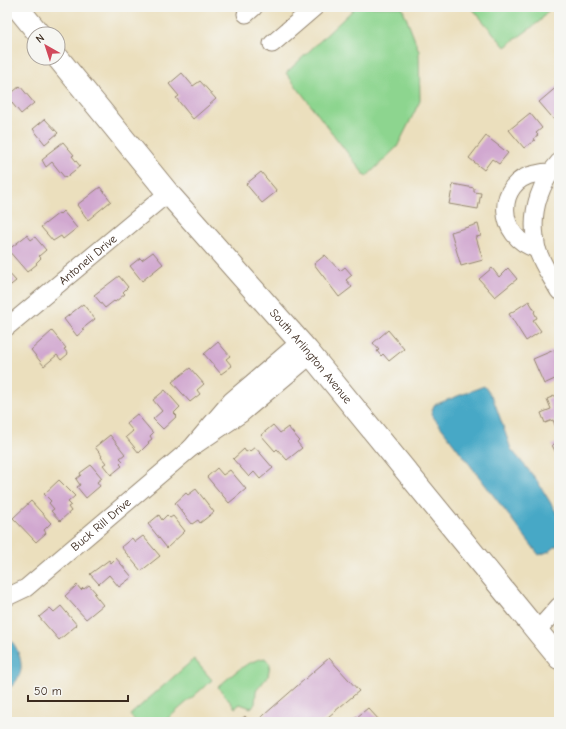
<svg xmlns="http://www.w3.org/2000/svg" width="566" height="729" font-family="'Comic Neue',sans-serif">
  <rect width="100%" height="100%" fill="#f6f6f2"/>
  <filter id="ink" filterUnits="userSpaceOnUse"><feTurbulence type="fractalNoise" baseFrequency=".025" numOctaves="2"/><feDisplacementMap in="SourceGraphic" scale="8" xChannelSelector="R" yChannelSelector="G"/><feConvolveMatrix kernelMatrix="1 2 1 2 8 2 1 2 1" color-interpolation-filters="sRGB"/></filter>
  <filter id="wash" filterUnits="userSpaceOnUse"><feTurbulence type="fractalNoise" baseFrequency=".012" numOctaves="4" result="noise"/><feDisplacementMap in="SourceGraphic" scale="16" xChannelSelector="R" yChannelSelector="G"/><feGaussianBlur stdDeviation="0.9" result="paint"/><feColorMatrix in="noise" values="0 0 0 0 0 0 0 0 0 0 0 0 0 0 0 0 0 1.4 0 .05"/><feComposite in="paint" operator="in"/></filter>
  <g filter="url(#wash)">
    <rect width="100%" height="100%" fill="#ebdfbd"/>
    <g fill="#8dd58f" stroke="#648056">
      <polygon points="356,7 402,7 419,51 420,101 397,147 366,177 286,73"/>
      <polygon points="471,7 551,7 540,21 505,47"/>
      <path d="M265,658L270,664L268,676L256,691L255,704L251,708L240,704L235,708L218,687C232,675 246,661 265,658Z"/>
      <polygon points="194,659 212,680 164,722 136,722 130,715"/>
    </g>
    <g fill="#47a8c6" stroke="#416972">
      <polygon points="484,386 493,398 511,449 536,479 558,515 559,519 559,544 550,551 539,555 431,414 434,405"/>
      <path d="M7,637C17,644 25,664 19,676C17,682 11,686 7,691Z"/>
    </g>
    <g id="blocks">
      <g fill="#d1a8d0">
        <polygon points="182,73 193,86 200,81 216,99 193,119 176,98 179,96 169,84"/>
        <polygon points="559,85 559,121 557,123 539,102"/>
        <polygon points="20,86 34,103 21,114 7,97"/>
        <polygon points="530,113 542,128 536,133 538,135 534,138 535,140 524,148 509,130"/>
        <polygon points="45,119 58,133 45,144 33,129"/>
        <polygon points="486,136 508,153 499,164 492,159 484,170 469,158"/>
        <polygon points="63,142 74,155 72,156 80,166 65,178 52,162 46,167 42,160 47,156 46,155"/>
        <polygon points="261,172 277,191 262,203 246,184"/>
        <polygon points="453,184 474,188 474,192 481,193 478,209 449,204"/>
        <polygon points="100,187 111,201 88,220 77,205"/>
        <polygon points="63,211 77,228 63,239 61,236 53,241 41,227 59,213 60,214"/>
        <polygon points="478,224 481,236 476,237 483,260 461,266 451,232"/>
        <polygon points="27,235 31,240 35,237 46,250 39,256 41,258 36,263 37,264 27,272 8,250"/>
        <polygon points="153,252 163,264 142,281 130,266 140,258 142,260"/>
        <polygon points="325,255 340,271 345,267 352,275 346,280 352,287 339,297 314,264"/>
        <polygon points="492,268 499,277 508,268 517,279 495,297 479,279"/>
        <polygon points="7,271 16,281 7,288"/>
        <polygon points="119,276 128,287 123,292 125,294 115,302 114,301 105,308 94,295"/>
        <polygon points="529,301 535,311 534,312 537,318 533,320 541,331 526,341 509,314"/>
        <polygon points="83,304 95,319 82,329 84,330 77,336 64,319"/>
        <polygon points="388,330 404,349 389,361 383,354 381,356 377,351 379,350 373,343"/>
        <polygon points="52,331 66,348 64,349 68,354 61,360 57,355 44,366 31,350"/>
        <polygon points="218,342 230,356 226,359 232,366 221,374 204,354"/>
        <polygon points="554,350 559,362 559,377 544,384 533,359"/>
        <polygon points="190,368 204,384 197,390 200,394 190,402 172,382"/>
        <polygon points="165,390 180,407 174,413 177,416 163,429 153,419 162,411 153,400"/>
        <polygon points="559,394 559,429 557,430 553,420 545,423 541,413 551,409 547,399"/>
        <polygon points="137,414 153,433 150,436 152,439 148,442 149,443 139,453 126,437 133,431 126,423"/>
        <polygon points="273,425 280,433 288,427 299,440 297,442 302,448 287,460 277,449 275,451 261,435"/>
        <polygon points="110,435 125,454 120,458 123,461 120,464 122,466 111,475 103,465 106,463 101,457 102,456 95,447"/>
        <polygon points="559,442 559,459 552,445"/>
        <polygon points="255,447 273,468 260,479 254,472 249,477 233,459 244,449 246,452 249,450 250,451"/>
        <polygon points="91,465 102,478 97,482 100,486 86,498 77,487 80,485 76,479 81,475 80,473"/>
        <polygon points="217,468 223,475 230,470 246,489 229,503 207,477"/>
        <polygon points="59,480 75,496 68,502 71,505 68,507 71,511 60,521 51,511 54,509 49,503 51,501 44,494"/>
        <polygon points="196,489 214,512 200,523 198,520 192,524 175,503 186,493 188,495"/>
        <polygon points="31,501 51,523 44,530 46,533 36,542 13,518"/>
        <polygon points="159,515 162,520 167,515 170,518 173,516 185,531 167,548 148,524"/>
        <polygon points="143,536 160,556 141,571 121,547 132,538 135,542"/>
        <polygon points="116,558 132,577 119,587 109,575 99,584 90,574 109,560 111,563"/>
        <polygon points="77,585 81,590 83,588 84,589 89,585 96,593 94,594 103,605 86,619 65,596"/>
        <polygon points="61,606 77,625 59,640 39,617 50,608 54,612"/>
        <polygon points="329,658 359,691 322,722 256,722"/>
        <polygon points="368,708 381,722 351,722"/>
        <polygon points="245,716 250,722 238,722"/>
      </g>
    </g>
  </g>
  <g filter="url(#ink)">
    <use href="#blocks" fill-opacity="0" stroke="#93846e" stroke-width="1"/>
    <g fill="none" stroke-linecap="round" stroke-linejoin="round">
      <defs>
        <g id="minor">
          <polyline points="246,14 254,7"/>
          <polyline points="272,44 315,7"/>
          <path d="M559,162C541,182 531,209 535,237C536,241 536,246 537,249C542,264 551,277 559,291"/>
          <path d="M537,249C496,238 495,181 535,174C541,173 546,171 551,173"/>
          <path id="s1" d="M7,327L168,193"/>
          <polyline points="300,342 231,401 191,448 241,414 311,355"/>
          <path id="s2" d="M7,597L26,588L191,448"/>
          <polyline points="537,631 559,606"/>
        </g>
        <g id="major">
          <polyline points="17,7 39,34"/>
          <path id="s3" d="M58,58L168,193L307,350L559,658"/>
        </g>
      </defs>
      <use href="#minor" stroke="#93846e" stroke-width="19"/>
      <use href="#major" stroke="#93846e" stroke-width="24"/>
      <use href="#minor" stroke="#fff" stroke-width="17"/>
      <use href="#major" stroke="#fff" stroke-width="22"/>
    </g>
  </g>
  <g text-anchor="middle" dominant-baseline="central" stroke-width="3" stroke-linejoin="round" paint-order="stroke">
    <g font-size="12" fill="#3b2a1e" stroke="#f6f6f2">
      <text stroke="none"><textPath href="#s1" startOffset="105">Antoneli Drive</textPath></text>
      <text stroke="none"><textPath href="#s3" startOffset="391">South Arlington Avenue</textPath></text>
      <text stroke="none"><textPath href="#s2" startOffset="119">Buck Rill Drive</textPath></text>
    </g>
  </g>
  <rect width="566" height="729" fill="none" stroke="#f6f6f2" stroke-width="24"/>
  <g transform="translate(46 46) rotate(321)"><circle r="19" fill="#f6f6f2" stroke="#aba49d"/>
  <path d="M0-3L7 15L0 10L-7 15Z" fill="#d1495b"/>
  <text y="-6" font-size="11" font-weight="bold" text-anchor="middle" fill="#3b2a1e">N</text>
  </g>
  <path d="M28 695v6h100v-6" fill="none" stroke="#3b2a1e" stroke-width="2"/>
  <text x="34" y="695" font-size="12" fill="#3b2a1e" stroke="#f6f6f2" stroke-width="3" paint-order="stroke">50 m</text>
</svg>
